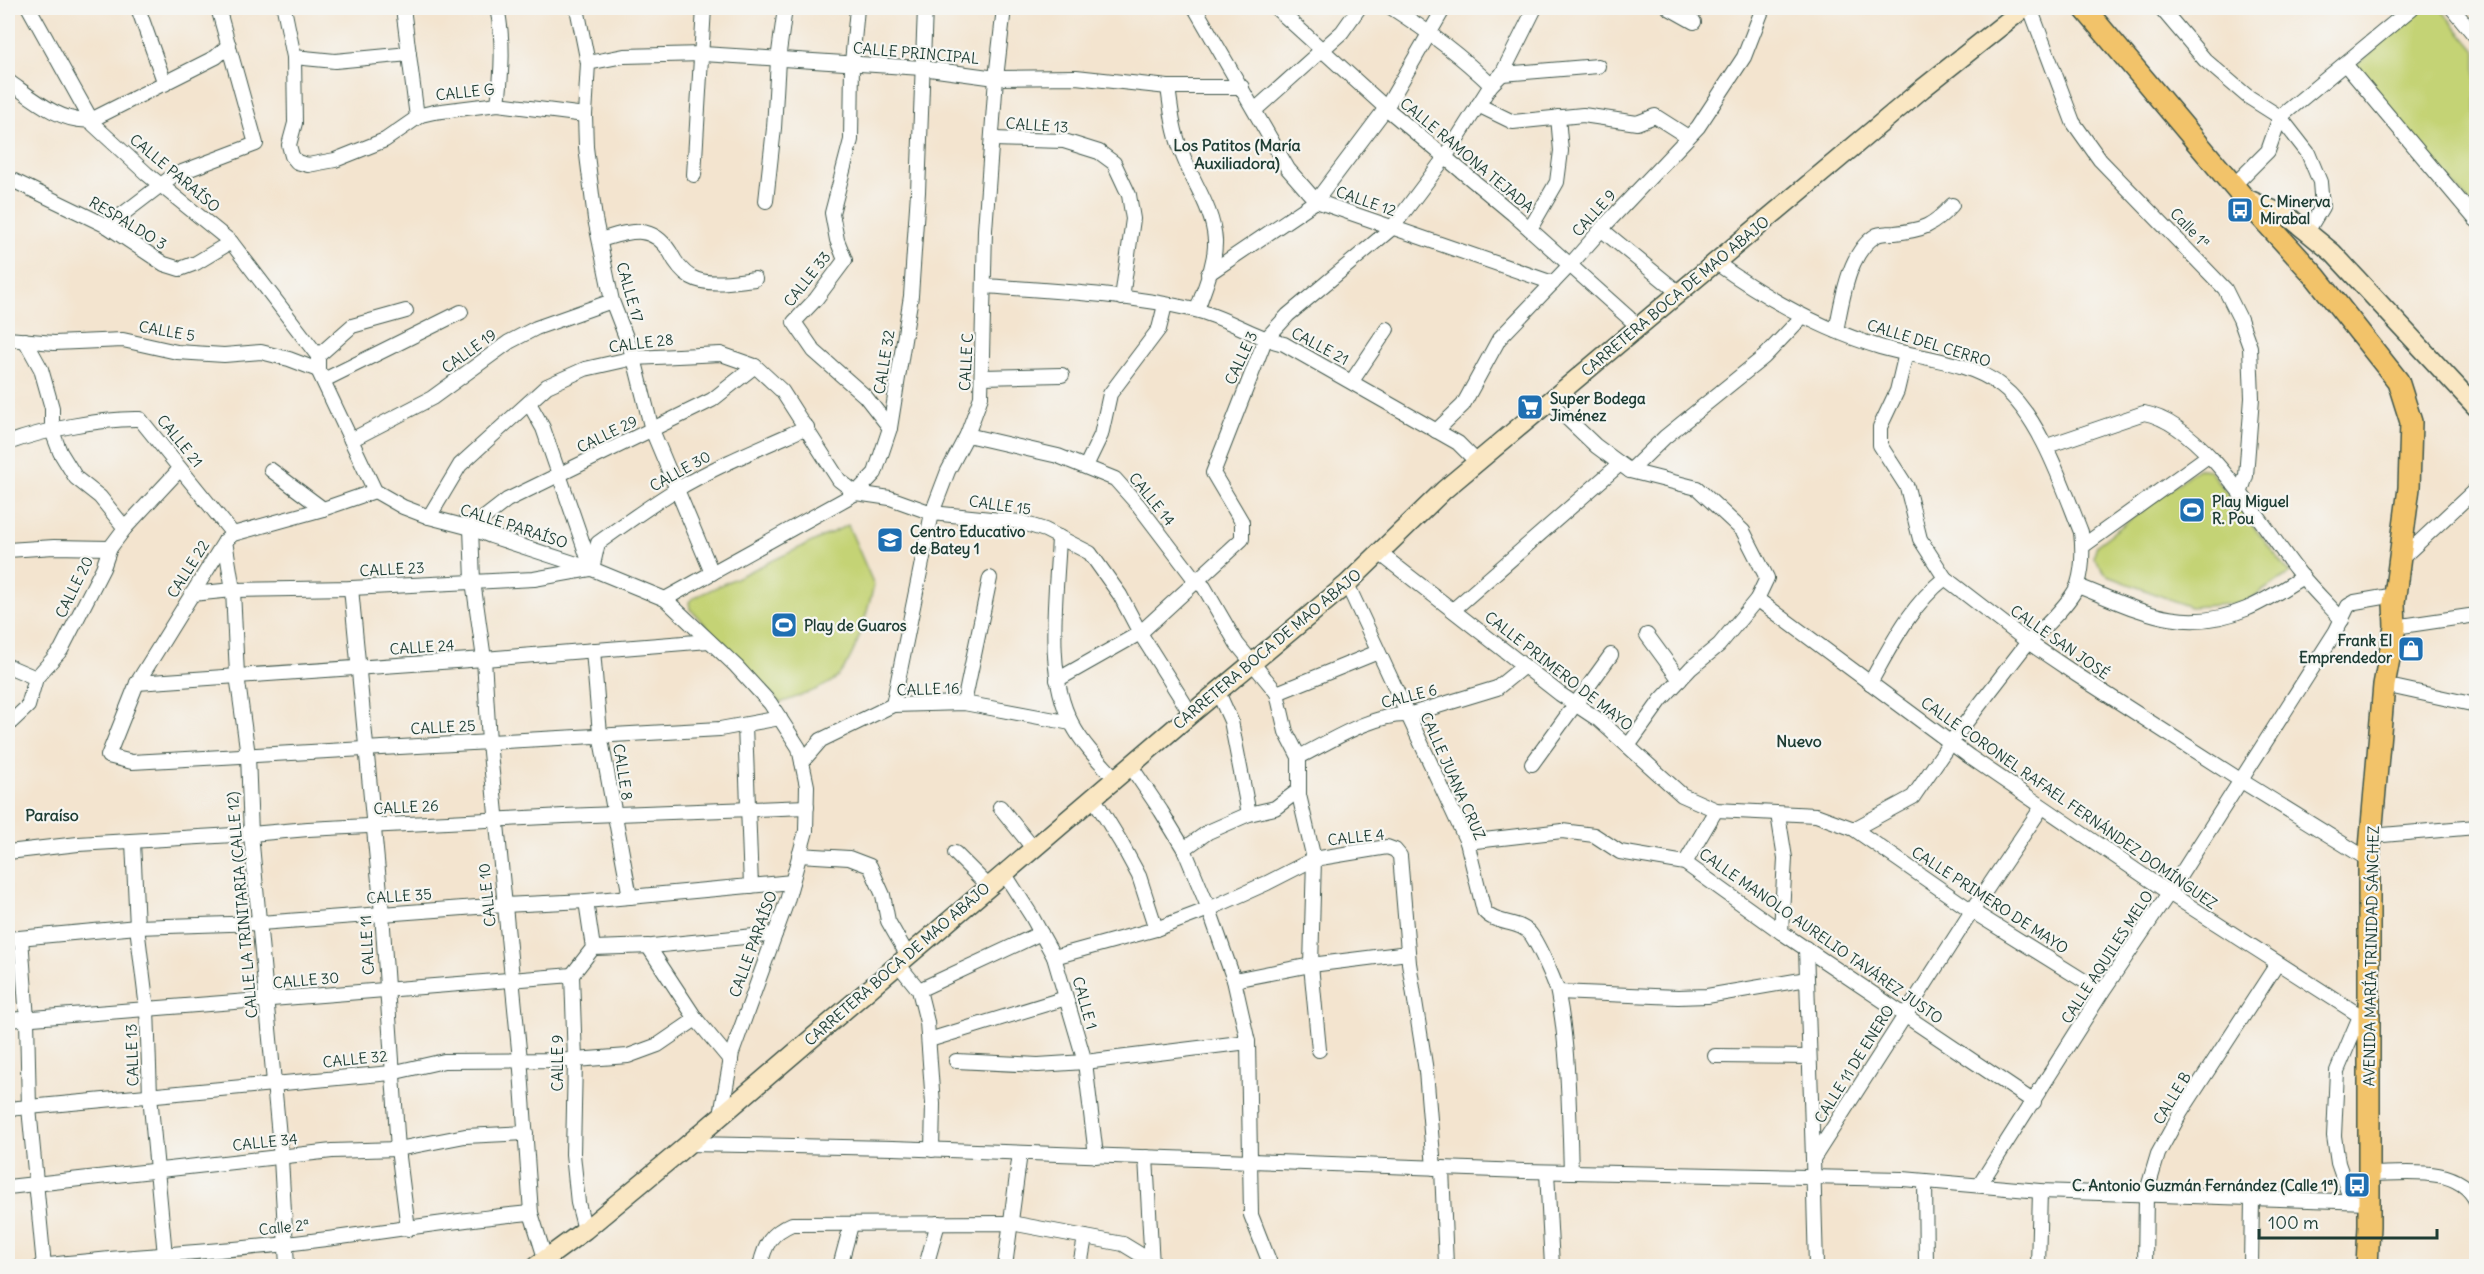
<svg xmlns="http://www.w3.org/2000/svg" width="2484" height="1274" font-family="Delius,sans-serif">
  <rect width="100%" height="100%" fill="#f6f6f2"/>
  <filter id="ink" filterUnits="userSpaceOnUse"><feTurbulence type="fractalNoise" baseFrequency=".0167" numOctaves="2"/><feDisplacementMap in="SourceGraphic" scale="12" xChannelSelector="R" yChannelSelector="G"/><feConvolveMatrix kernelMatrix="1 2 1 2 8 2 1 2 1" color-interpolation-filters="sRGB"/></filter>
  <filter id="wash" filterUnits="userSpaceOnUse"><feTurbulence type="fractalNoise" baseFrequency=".008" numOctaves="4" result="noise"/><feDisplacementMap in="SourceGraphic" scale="24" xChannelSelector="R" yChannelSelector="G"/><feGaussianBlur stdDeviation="1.35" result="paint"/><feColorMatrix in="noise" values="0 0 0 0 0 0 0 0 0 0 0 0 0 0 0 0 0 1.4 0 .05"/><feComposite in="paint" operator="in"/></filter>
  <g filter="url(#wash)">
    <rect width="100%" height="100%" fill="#f3e4cf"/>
    <g fill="#c4d375" stroke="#728854" stroke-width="1.5">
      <polygon points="2422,8 2440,8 2476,51 2476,211 2354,67"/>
      <polygon points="2198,468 2209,470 2290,573 2244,603 2190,607 2108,576 2093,557 2097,545"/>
      <path d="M848,525L874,585C867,612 855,666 831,682C817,691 796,697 780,703L690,609L689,602L693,598Z"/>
    </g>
  </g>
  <g filter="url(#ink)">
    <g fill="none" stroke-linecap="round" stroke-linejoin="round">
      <defs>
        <g id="street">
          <polyline points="29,8 94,125 147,174 231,242 318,356 318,370 375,491 403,507 429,517 471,528 491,536 592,569 665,599 736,666 770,703 799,748 807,786 806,831 787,901 732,1053 721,1115"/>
          <polyline points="138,8 165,84"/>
          <polyline points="284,8 294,57 295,123 289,145 292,156 297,162 308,165 335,160 385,140 421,115 434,112 498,104 585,115"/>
          <polyline points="403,8 417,117"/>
          <path d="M497,8C504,40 502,71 498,104"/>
          <polyline points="577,8 588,63 585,115 586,147 595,219 612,301 634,358 652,430 712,573"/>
          <polyline points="857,8 852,63 851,140 832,213 837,240 845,260 816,299 794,322 814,351 865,396 890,428"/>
          <polyline points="1195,8 1288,169 1316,201 1553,283"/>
          <polyline points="1276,8 1386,108 1513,214 1639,327"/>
          <path d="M1392,8C1428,31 1460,55 1491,85"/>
          <polyline points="1669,8 1694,22"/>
          <polyline points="2030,8 2073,122 2100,160 2225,289 2240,319 2250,347 2252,398 2246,476 2240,494"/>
          <polyline points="2161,8 2205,60 2247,96 2280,117 2308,153 2320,182 2322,207 2307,232"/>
          <polyline points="2452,8 2476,37"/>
          <polyline points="294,57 335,61 409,54"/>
          <polyline points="588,63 624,56 703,54 922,68 996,78 1076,77 1168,87 1242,87"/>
          <polyline points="2345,64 2476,220"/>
          <polyline points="1502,74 1598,66"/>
          <path d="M8,81C31,97 61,124 91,120L216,57L229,45"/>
          <path d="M1168,87C1171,109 1173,130 1181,150C1191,181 1213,207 1215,240C1216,263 1204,289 1197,310"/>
          <polyline points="1478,105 1513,122 1583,115 1637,123 1655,116 1688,137"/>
          <polyline points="1255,110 1342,32 1359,8"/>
          <polyline points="993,139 1064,141 1099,152 1114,163 1129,195 1133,219 1122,298"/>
          <polyline points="694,175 704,8"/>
          <polyline points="8,178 107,226 164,264 180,269 196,263 231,242"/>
          <polyline points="2233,186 2268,151 2280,117 2412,8"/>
          <polyline points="766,201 774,128 778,60 785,8"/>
          <polyline points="107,226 174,175 256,144 218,8"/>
          <polyline points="1530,229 1557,182 1561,151 1558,117"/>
          <polyline points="1601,229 1679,293"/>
          <path d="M600,240C628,232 651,222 670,252C675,262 681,271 691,277C709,287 735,281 755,279"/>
          <path d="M1715,262C1767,299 1820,329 1880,347C1917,358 1971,361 2001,386C2040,416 2063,487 2081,532C2083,549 2083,568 2078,584C2073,600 2041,631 2028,642L1950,743L1913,797L1854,829"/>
          <polyline points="1208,274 1316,201 1386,108 1444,8"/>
          <path d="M985,286C1055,291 1127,294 1195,310C1226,317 1253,337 1284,344L1458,443L1478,463"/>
          <path d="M1836,331C1842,302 1848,251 1877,235C1882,233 1890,233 1895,233C1923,230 1933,226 1952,205"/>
          <polyline points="8,339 54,343 123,340 177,352 224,355 261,352 289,359 318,370"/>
          <polyline points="25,340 41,369 52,408 52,431 60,452 76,478 100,497 125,528"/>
          <polyline points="1906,353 1897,391 1880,427 1880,445 1907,487 1920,539 1945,578 2028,642 2077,675 2240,780 2369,860"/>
          <polyline points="318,356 352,326 406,311"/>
          <polyline points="982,377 1062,375"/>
          <polyline points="324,380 461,312"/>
          <polyline points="1352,381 1387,329"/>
          <polyline points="1550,402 1596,446 1630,471 1697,488 1743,531 1767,578 1757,599 1719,645 1691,668 1661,700 1628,746"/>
          <polyline points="529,403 543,428 591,567"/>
          <polyline points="1436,431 1463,405 1499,339 1570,265 1607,223 1698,127 1744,57 1763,8"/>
          <polyline points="967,435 1058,456 1115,479 1139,506 1196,581 1204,587 1237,644 1277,693 1286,732 1299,757 1299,795 1314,859 1311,965 1319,1050"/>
          <polyline points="351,440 432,398 509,342 536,328 612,301"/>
          <path d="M8,443C43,430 102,418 140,419L233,534"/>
          <path d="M2047,446L2144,413C2203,424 2260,523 2296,569C2310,587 2327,603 2342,620"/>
          <polyline points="1086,466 1101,435 1110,394 1159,329 1165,305"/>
          <polyline points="271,470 323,509"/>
          <polyline points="1630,471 1665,437 1764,357 1802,317"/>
          <polyline points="375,491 323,509 233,534 225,541 137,683 108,756 132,762 720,729 780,718"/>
          <polyline points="429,517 460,465 547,386 585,369 634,358 721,354 755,366 782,391 839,480 856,493 890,498 932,513 1020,522 1045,530 1090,553 1120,595 1140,633 1191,714"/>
          <path d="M1059,537C1057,593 1044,673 1072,724C1083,745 1099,761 1115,778"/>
          <polyline points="225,541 233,590 237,675 248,755 251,834 281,1158 287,1266"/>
          <polyline points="2083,546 2208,456"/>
          <polyline points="8,550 54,547 110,548"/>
          <polyline points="1378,552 1560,694 1599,720 1682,795 1716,810 1816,815 1854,829 1972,911 2102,992"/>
          <polyline points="2400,560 2476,489"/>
          <path d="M592,569L598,543C623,525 648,507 674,491C716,466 762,447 807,427"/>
          <path d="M1347,584L1467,842L1484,911C1496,926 1521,919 1532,936C1539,947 1556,982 1558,994C1569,1050 1569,1115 1571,1172"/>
          <path d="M2078,586C2137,609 2182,636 2246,609C2266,601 2284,588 2303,577"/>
          <polyline points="351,588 382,913 398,1149 408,1229"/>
          <polyline points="192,594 233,590 351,588 534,579 590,569"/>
          <polyline points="665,599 856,493 875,473 890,428 911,296 918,192 925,8"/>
          <polyline points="1757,599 1970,757 2169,893 2370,1022"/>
          <polyline points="1453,610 1620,464"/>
          <polyline points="2395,627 2476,615"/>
          <polyline points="1647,635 1680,680"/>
          <polyline points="593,650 600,734 630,897"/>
          <polyline points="8,666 36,678"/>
          <polyline points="1057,680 1140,633 1242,539 1242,522 1213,473 1265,340 1288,315 1392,228 1446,156 1491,85 1502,74 1535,8"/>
          <polyline points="137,683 484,659 709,641"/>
          <path d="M1870,683C1892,644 1910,606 1945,578"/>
          <polyline points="2384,685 2476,705"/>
          <polyline points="1218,692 1231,721 1249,814"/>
          <polyline points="1277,693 1378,652"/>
          <polyline points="964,703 990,578"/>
          <polyline points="893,705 932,513 948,471 967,435 981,397 985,230 996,78 1004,8"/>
          <polyline points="8,725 28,706 36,678 61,650 103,568 110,548 125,528 180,469"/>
          <polyline points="745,725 751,886"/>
          <path d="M1299,757C1329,742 1374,713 1408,715L1497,688L1524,666"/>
          <polyline points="802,762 821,740 893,705 964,703 1071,723"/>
          <polyline points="1532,764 1611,655"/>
          <polyline points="1130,765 1161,811 1184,849 1209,909 1234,980 1248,1042 1251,1215 1271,1266"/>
          <polyline points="1093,797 1120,841 1139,876 1156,929"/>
          <polyline points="1000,807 1033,848"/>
          <polyline points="1778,814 1785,858 1781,932"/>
          <polyline points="2371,836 2476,827"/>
          <polyline points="133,842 137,927 147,1009 150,1095 166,1266"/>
          <polyline points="1467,842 1562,831 1594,835 1620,852 1685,863 1781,932 2034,1102"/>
          <polyline points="1184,849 1208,832 1249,814 1275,808 1299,790"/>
          <polyline points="8,852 78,844 251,834 308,829 564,816 807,807"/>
          <polyline points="955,853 988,886"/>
          <polyline points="799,855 849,858 870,866 883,895 888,921 908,956"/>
          <polyline points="1685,863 1716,810"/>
          <polyline points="1004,873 1031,915 1054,957 1085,1062 1096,1156"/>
          <polyline points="21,938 27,1019 29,1108 44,1266"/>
          <polyline points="8,939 137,927 260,923 504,905 586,901 792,882"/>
          <polyline points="648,946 696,1019 731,1061"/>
          <polyline points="593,948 652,946 775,934"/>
          <polyline points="1806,948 1813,1159"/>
          <polyline points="1054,957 1156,929 1209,909 1267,883 1314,859 1387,847 1395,850 1400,856 1409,963 1426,1071 1434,1168"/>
          <polyline points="898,964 919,990 927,1022 933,1104 932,1150"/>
          <polyline points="1234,980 1311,965 1408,953"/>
          <polyline points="919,990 1041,933"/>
          <polyline points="1558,992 1678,997 1707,996 1807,979"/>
          <polyline points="8,1020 572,975"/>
          <polyline points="929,1040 1066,998"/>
          <polyline points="1715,1056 1808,1057"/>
          <polyline points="956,1061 1038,1065 1085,1062 1248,1042"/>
          <polyline points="8,1109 391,1073 444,1061 575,1060 628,1056 658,1045 696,1019"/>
          <polyline points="688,1144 893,1148 1524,1171 1903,1179 2040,1191 2368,1202"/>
          <polyline points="1146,1157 1152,1266"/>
          <polyline points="1442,1168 1446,1266"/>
          <polyline points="1547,1172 1552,1266"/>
          <path d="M2368,1174C2402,1174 2459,1164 2476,1201"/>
          <polyline points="1925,1181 1926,1266"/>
          <polyline points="1980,1184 2102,992 2169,893 2336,631 2348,606 2355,602 2395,595"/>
          <polyline points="8,1187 332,1151 398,1149 465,1136 526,1133"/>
          <polyline points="2351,1201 2338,1163 2334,1136 2337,1071 2360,1016"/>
          <polyline points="585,1230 578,1203 573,1154 575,1060 572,975 593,948 586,901"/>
          <polyline points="545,1258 531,1213 521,1070 489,742 484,659 473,581 471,528 507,500 712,400 755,366"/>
          <path d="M40,1266C122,1256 204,1253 286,1244C368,1235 449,1220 531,1213"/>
          <path d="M760,1266C765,1244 771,1233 792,1224L1011,1223L1123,1244L1151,1261"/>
          <polyline points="840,1266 851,1225"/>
          <polyline points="926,1266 938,1223"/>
          <polyline points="1005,1266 1020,1153"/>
          <polyline points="1080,1266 1085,1237"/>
          <polyline points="1816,1266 1813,1159 1972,911 2042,807"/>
          <polyline points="2038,1266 2040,1191"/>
          <polyline points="2145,1266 2146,1194 2158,1154 2181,1112 2277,964"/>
          <polyline points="2251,1266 2252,1198"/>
        </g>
        <g id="secondary">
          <polyline points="2243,197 2289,217 2333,253 2476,407"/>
          <polyline points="536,1266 585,1230 673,1157 1191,714 1347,584 1444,490 1922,89 2024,8"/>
        </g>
        <polyline id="primary" points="2084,8 2242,196 2315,276 2398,381 2411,422 2409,488 2394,603 2395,627 2384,685 2369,860 2369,1226 2367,1266"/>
      </defs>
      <use href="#street" stroke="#3f564b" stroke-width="16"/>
      <use href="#secondary" stroke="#3f564b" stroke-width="21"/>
      <use href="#primary" stroke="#3f564b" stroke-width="24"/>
      <use href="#street" stroke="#fff" stroke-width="14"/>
      <use href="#secondary" stroke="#fae7c3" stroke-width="18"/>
      <use href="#primary" stroke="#f2c36a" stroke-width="21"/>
    </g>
  </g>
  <defs>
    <symbol id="bus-square" viewBox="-11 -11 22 22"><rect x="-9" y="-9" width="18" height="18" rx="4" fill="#1f6fb2" stroke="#f6f6f2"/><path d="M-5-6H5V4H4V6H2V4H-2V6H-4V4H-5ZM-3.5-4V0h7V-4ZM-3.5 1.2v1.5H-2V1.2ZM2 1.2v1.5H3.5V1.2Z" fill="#fff"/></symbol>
    <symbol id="supermarket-square" viewBox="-11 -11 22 22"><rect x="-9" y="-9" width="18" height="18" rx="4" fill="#1f6fb2" stroke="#f6f6f2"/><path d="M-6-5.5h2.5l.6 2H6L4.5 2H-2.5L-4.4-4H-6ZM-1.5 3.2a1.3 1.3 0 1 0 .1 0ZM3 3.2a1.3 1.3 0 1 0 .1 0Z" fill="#fff"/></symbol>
    <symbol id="stadium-square" viewBox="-11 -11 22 22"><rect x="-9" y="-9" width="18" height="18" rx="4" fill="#1f6fb2" stroke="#f6f6f2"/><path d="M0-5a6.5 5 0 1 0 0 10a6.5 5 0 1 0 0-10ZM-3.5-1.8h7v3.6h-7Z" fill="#fff"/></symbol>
    <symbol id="school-square" viewBox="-11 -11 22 22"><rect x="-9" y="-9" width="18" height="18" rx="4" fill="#1f6fb2" stroke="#f6f6f2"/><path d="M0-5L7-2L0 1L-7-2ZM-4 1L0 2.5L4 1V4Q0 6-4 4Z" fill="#fff"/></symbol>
    <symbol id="shop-square" viewBox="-11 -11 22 22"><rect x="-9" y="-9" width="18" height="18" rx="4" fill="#1f6fb2" stroke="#f6f6f2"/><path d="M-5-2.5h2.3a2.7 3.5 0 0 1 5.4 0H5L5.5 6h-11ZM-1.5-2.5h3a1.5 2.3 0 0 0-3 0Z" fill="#fff"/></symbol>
  </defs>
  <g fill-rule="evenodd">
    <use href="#bus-square" x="2225" y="195" width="30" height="30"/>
    <use href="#supermarket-square" x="1515" y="392" width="30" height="30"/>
    <use href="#stadium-square" x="2177" y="495" width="30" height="30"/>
    <use href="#school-square" x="875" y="525" width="30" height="30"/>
    <use href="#stadium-square" x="769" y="610" width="30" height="30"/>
    <use href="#shop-square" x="2396" y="634" width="30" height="30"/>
    <use href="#bus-square" x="2342" y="1170" width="30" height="30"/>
  </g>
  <g text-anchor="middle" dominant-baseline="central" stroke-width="4.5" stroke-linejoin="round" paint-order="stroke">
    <g font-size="15" fill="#1f3d34" stroke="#f6f6f2">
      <text transform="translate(916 53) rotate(5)">CALLE PRINCIPAL</text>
      <text transform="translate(465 92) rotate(-6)">CALLE G</text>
      <text transform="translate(1037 125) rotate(4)">CALLE 13</text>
      <text transform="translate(1467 155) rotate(40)">CALLE RAMONA TEJADA</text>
      <text transform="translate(175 173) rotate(40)">CALLE PARAÍSO</text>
      <text transform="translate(1366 201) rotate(19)">CALLE 12</text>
      <text transform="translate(1594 213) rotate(-48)">CALLE 9</text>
      <text transform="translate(128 223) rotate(31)">RESPALDO 3</text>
      <text transform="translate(2190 228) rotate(46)">Calle 1ª</text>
      <text transform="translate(807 279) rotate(-52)">CALLE 33</text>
      <text transform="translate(630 292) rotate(74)">CALLE 17</text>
      <text transform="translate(1675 296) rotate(-40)">CARRETERA BOCA DE MAO ABAJO</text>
      <text transform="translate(167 331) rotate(10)">CALLE 5</text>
      <text transform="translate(641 343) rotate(-7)">CALLE 28</text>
      <text transform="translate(1929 343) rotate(17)">CALLE DEL CERRO</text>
      <text transform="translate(1320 346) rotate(28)">CALLE 21</text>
      <text transform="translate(469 351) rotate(-36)">CALLE 19</text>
      <text transform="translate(1241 358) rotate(-65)">CALLE 3</text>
      <text transform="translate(884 362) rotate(-81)">CALLE 32</text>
      <text transform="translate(966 362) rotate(-87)">CALLE C</text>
      <text transform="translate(607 434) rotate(-26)">CALLE 29</text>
      <text transform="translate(180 441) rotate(51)">CALLE 21</text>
      <text transform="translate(680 471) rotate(-29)">CALLE 30</text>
      <text transform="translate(1152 499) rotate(51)">CALLE 14</text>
      <text transform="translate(1000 505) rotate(8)">CALLE 15</text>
      <text transform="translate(514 526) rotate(18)">CALLE PARAÍSO</text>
      <text transform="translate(188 569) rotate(-58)">CALLE 22</text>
      <text transform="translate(392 569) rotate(-3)">CALLE 23</text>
      <text transform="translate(74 587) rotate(-64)">CALLE 20</text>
      <text transform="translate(2060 642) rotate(35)">CALLE SAN JOSÉ</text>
      <text transform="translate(422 647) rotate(-4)">CALLE 24</text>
      <text transform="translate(1267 649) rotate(-40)">CARRETERA BOCA DE MAO ABAJO</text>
      <text transform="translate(1559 671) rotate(38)">CALLE PRIMERO DE MAYO</text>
      <text transform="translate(928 689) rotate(-2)">CALLE 16</text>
      <text transform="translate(1409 696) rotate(-14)">CALLE 6</text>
      <text transform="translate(443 727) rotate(-3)">CALLE 25</text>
      <text transform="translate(623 772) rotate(81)">CALLE 8</text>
      <text transform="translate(1453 776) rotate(66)">CALLE JUANA CRUZ</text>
      <text transform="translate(2069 803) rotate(35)">CALLE CORONEL RAFAEL FERNÁNDEZ DOMÍNGUEZ</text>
      <text transform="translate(406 807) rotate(-3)">CALLE 26</text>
      <text transform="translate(1356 837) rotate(-6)">CALLE 4</text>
      <text transform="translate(487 895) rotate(-96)">CALLE 10</text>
      <text transform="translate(399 896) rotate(-4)">CALLE 35</text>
      <text transform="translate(1990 900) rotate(33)">CALLE PRIMERO DE MAYO</text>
      <text transform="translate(242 905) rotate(-95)">CALLE LA TRINITARIA (CALLE 12)</text>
      <text transform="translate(1821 936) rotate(35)">CALLE MANOLO AURELIO TAVÁREZ JUSTO</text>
      <text transform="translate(753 944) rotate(-70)">CALLE PARAÍSO</text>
      <text transform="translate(367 945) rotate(-93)">CALLE 11</text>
      <text transform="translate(2371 956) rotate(-89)">AVENIDA MARÍA TRINIDAD SÁNCHEZ</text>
      <text transform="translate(2107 957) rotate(-57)">CALLE AQUILES MELO</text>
      <text transform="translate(897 964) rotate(-41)">CARRETERA BOCA DE MAO ABAJO</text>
      <text transform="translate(306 980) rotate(-5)">CALLE 30</text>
      <text transform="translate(1085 1003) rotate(74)">CALLE 1</text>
      <text transform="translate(132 1055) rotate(-92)">CALLE 13</text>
      <text transform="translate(355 1059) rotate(-6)">CALLE 32</text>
      <text transform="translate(557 1063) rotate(-90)">CALLE 9</text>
      <text transform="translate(1854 1064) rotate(-58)">CALLE 11 DE ENERO</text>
      <text transform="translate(2172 1098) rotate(-59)">CALLE B</text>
      <text transform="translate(265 1142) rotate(-6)">CALLE 34</text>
      <text transform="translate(284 1227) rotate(-6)">Calle 2ª</text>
    </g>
    <g font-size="15" font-weight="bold" fill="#1f3d34" stroke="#f6f6f2" text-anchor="start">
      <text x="2260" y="201">C. Minerva<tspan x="2260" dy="17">Mirabal</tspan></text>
      <text x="1550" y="398">Super Bodega<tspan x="1550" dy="17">Jiménez</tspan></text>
      <text x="2212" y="501">Play Miguel<tspan x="2212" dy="17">R. Pou</tspan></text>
      <text x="910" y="531">Centro Educativo<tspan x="910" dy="17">de Batey 1</tspan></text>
      <text x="804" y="625">Play de Guaros</text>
      <text x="2392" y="640" text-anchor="end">Frank El<tspan x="2392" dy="17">Emprendedor</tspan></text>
      <text x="2338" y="1185" text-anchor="end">C. Antonio Guzmán Fernández (Calle 1ª)</text>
    </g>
    <g font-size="16" font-weight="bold" fill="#1f3d34" stroke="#f6f6f2">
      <text x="1237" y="145">Los Patitos (María<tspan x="1237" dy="18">Auxiliadora)</tspan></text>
      <text x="1799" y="741">Nuevo</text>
      <text x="52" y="815">Paraíso</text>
    </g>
  </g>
  <rect width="2484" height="1274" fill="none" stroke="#f6f6f2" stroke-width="30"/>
  <path d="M2259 1229v9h178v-9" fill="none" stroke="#1f3d34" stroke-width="3"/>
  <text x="2268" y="1229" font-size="18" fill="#1f3d34" stroke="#f6f6f2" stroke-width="4.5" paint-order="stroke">100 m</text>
</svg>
